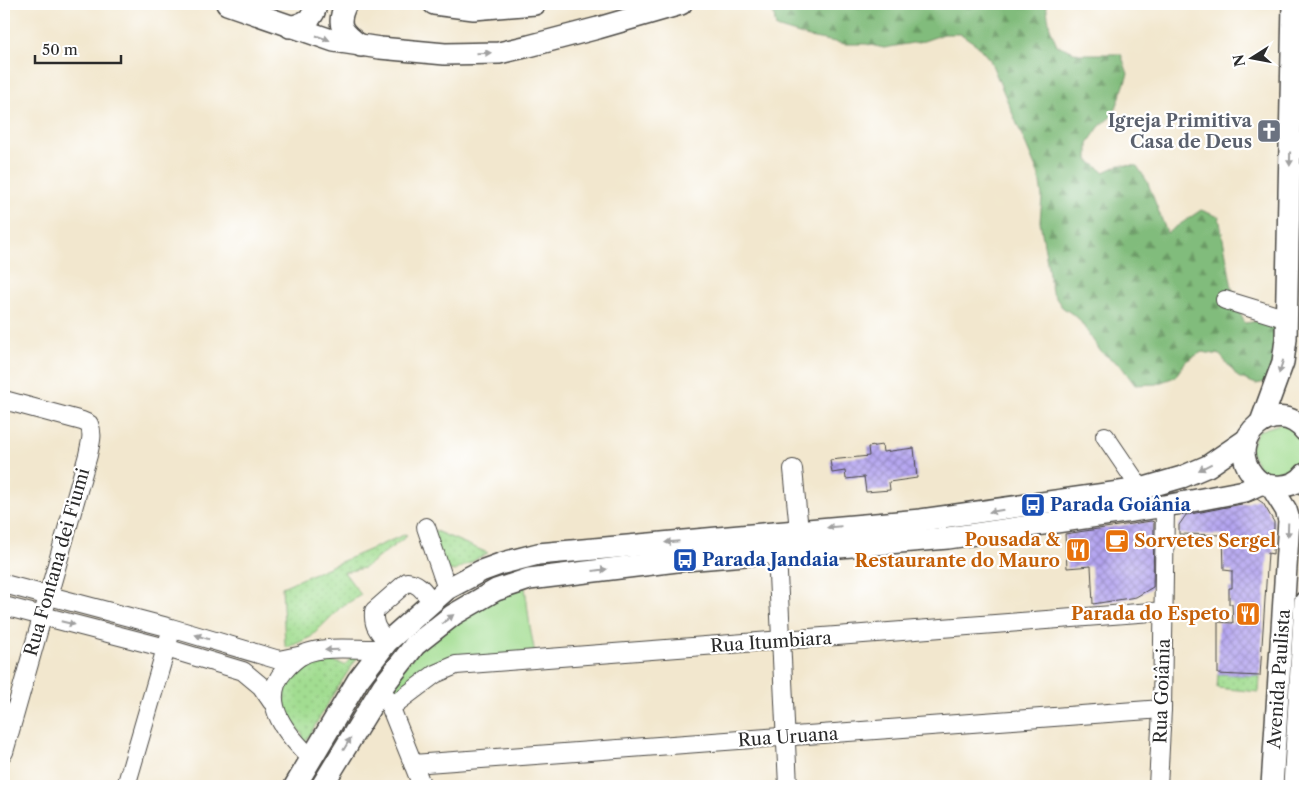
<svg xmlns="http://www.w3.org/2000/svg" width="1309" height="790" font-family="'Libre Caslon Text',serif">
  <defs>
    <pattern id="grass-dots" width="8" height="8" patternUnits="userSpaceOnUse" patternTransform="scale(1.25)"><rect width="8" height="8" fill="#a2dd91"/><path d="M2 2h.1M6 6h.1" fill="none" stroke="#8cbe7d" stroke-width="1.8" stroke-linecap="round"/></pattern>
    <pattern id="forest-firs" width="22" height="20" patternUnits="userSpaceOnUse" patternTransform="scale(1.25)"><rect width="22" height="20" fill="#81bc7b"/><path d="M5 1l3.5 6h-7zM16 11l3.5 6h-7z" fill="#6a9965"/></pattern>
    <pattern id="building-cross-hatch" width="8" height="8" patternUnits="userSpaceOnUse" patternTransform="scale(1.25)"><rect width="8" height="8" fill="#b4a4f0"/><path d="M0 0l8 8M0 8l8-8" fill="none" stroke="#9386c3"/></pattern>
  </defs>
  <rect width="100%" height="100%" fill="#fff"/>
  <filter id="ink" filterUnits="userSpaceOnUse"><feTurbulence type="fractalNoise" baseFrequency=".02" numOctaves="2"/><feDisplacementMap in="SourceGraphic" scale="10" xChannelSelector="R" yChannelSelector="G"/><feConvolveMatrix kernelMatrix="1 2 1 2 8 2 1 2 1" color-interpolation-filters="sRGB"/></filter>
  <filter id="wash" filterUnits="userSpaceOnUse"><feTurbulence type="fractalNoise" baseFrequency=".0096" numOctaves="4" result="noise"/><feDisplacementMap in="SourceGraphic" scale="20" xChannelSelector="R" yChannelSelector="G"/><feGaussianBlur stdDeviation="1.12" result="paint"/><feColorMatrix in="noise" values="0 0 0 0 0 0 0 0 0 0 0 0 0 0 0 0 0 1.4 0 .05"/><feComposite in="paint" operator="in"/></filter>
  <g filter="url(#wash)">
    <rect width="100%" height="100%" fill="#f2e7ce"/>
    <g fill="url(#grass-dots)" stroke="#66845e">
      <polygon points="426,527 488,553 455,571 444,569"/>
      <polygon points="406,534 407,536 364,568 344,572 361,595 341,607 311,637 287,648 285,644 282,587"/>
      <path d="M353,655H359L334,693L303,746L299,741L303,735C296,727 289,719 286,709C280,686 296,664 319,661C328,659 336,662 345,665Z"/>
      <polygon points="1218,674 1260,676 1259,692 1217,688"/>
    </g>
    <polygon fill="url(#forest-firs)" stroke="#567453" points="772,4 1046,4 1050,28 1057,45 1079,54 1121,54 1128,74 1114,114 1099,127 1088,143 1088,160 1104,172 1120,165 1137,166 1147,181 1167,233 1201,210 1219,217 1235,304 1245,323 1265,320 1287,323 1276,380 1256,384 1238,377 1220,355 1202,352 1186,361 1175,377 1156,384 1135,385 1121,366 1101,352 1078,318 1062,307 1052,292 1040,221 1042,197 1039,176 990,60 977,45 961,34 944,34 924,41 884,48 866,44 845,44 809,37 776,27"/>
    <g fill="#a2dd91" stroke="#66845e">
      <polygon points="1283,423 1305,438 1305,464 1298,474 1265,478 1249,450 1258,431"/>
      <polygon points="525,587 530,627 535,654 455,660 392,701 387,686 421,648 484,604"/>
    </g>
    <g id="blocks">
      <g fill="url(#building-cross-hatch)">
        <polygon points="882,445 883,452 914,448 917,478 889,482 890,490 866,492 864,477 846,479 845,471 832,473 830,460 869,456 868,447"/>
        <polygon points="1257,499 1263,503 1274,522 1274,536 1273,554 1268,553 1260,676 1218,674 1218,622 1233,623 1232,604 1229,604 1229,588 1232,588 1232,571 1224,570 1223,535 1179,534 1179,525 1186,515 1247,503"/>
        <polygon points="1151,521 1154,522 1153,587 1136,597 1093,604 1091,566 1067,568 1065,534"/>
      </g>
    </g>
  </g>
  <g filter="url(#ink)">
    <use href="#blocks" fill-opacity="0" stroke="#494743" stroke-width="1"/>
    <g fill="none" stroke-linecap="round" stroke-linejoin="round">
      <defs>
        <g id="minor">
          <polyline points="1225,300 1287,319"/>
          <path d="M4,400L82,421L89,424C94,435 90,444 88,455L4,752"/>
          <polyline points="1105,436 1141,489"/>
          <polyline points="793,469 799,530"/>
          <polyline points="426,527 447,589"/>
          <polyline points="777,553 788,786"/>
          <polyline points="4,584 171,628 279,660 303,655"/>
          <polyline points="4,606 166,648 243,671 261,686 272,702"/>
          <path d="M387,642C378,630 373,627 374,611L407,582C420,583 424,592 431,601"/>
          <polyline points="386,696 422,786"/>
          <polyline points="391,707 435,674 456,665 1165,611"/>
          <path d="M312,759C289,737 257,702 284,671C289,665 297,658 304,654C327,645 357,650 381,649"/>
          <polyline points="413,764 1162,709"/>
          <polyline points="126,786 169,638"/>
          <polyline points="1158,786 1162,709 1165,506"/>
        </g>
        <g id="major">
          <polyline points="227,4 334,41 380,48 445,54 499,53 529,46 598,28 681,4"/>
          <path d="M346,4C335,26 343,33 361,46"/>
          <polyline points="434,4 474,9 535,4"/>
          <path d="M290,27C303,24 315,19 316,4"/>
          <polyline points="1261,422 1283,362 1286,339 1293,4"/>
          <path d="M1305,431C1277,395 1224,438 1252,474C1257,481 1265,486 1274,486C1287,487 1298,484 1305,474"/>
          <polyline points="1271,486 1286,510 1289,520 1272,786"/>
          <polyline points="295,786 358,680 387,642 447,589 481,571 503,563 538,554 921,520 1141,489 1182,477 1208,466 1246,440"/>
          <polyline points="322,786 383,686 415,645 453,615 496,590 529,579 685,560 948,538 1165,506 1245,491 1262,483"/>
          <polyline points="1294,786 1305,602"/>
        </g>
      </defs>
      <use href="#minor" stroke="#494743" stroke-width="20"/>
      <use href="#major" stroke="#494743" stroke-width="24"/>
      <use href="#minor" stroke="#fff" stroke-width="18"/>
      <use href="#major" stroke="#fff" stroke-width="21"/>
    </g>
    <defs><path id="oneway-solid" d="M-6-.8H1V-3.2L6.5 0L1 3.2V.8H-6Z" transform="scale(1.25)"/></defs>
    <g fill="#a0a0a0">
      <use href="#oneway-solid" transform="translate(323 38) rotate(19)"/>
      <use href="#oneway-solid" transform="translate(484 53) rotate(-2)"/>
      <use href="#oneway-solid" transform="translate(1290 159) rotate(91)"/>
      <use href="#oneway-solid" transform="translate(1281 367) rotate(107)"/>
      <use href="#oneway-solid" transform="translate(1205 467) rotate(153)"/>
      <use href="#oneway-solid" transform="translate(996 511) rotate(171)"/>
      <use href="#oneway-solid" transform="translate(834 527) rotate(175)"/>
      <use href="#oneway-solid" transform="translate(1288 530) rotate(92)"/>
      <use href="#oneway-solid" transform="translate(672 542) rotate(175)"/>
      <use href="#oneway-solid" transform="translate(600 570) rotate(-7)"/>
      <use href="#oneway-solid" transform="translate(448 619) rotate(-37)"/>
      <use href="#oneway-solid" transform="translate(68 623) rotate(14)"/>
      <use href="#oneway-solid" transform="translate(202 637) rotate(-163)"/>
      <use href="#oneway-solid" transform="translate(332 650) rotate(178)"/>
      <use href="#oneway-solid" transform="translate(347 744) rotate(-59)"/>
    </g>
  </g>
  <defs>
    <symbol id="church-square" viewBox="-11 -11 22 22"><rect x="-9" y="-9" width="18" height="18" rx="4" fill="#6b7280" stroke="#fff"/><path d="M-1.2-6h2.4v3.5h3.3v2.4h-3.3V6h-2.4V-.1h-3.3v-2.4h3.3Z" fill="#fff"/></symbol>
    <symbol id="bus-square" viewBox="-11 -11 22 22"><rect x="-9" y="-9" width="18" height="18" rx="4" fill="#1a4fb4" stroke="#fff"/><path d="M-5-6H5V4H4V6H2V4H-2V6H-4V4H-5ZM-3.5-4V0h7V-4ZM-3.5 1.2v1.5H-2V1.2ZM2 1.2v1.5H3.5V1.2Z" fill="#fff"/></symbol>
    <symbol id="cafe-square" viewBox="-11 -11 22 22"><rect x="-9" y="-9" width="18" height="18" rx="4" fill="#e8710a" stroke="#fff"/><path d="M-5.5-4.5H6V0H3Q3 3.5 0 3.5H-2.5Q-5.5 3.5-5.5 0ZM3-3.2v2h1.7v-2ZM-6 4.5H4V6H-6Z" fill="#fff"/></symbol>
    <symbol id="restaurant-square" viewBox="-11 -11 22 22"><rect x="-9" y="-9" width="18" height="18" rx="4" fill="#e8710a" stroke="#fff"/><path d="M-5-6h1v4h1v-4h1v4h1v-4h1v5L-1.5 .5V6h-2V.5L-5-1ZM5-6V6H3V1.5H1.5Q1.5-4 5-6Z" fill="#fff"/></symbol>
  </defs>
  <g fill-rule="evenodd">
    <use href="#church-square" x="1255" y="117" width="28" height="28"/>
    <use href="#bus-square" x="1019" y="491" width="28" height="28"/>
    <use href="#cafe-square" x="1103" y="527" width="28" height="28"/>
    <use href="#restaurant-square" x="1064" y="536" width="28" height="28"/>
    <use href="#bus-square" x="671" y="546" width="28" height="28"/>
    <use href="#restaurant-square" x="1234" y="600" width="28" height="28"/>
  </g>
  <g text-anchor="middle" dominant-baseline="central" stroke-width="4.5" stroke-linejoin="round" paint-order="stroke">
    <g font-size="18" font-weight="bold" fill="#5b616d" stroke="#fff" text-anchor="end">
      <text x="1252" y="121">Igreja Primitiva<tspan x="1252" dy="21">Casa de Deus</tspan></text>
    </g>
    <g font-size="18" font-weight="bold" fill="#164399" stroke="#fff" text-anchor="start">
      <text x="1050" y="505">Parada Goiânia</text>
      <text x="702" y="560">Parada Jandaia</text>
    </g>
    <g font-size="18" font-weight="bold" fill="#c56008" stroke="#fff" text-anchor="end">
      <text x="1060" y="540">Pousada &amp;<tspan x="1060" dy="21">Restaurante do Mauro</tspan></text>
      <text x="1134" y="541" text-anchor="start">Sorvetes Sergel</text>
      <text x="1230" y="614">Parada do Espeto</text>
    </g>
    <g font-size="18" fill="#2b2b2b" stroke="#fff">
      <text transform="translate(57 562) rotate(-74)">Rua Fontana dei Fiumi</text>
      <text transform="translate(771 642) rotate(-4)">Rua Itumbiara</text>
      <text transform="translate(1279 679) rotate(-86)">Avenida Paulista</text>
      <text transform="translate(1162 691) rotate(-88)">Rua Goiânia</text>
      <text transform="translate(788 737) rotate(-4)">Rua Uruana</text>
    </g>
  </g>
  <rect width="1309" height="790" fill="none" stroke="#fff" stroke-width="20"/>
  <g transform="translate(1252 58) rotate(259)" stroke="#ffffff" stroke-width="4" paint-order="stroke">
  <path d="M0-4L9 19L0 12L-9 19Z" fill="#2b2b2b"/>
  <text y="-8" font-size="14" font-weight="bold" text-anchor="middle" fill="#2b2b2b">N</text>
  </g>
  <path d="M35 55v8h86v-8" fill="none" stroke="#2b2b2b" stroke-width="2.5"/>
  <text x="42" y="55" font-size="15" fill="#2b2b2b" stroke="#ffffff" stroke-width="4" paint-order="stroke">50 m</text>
</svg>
